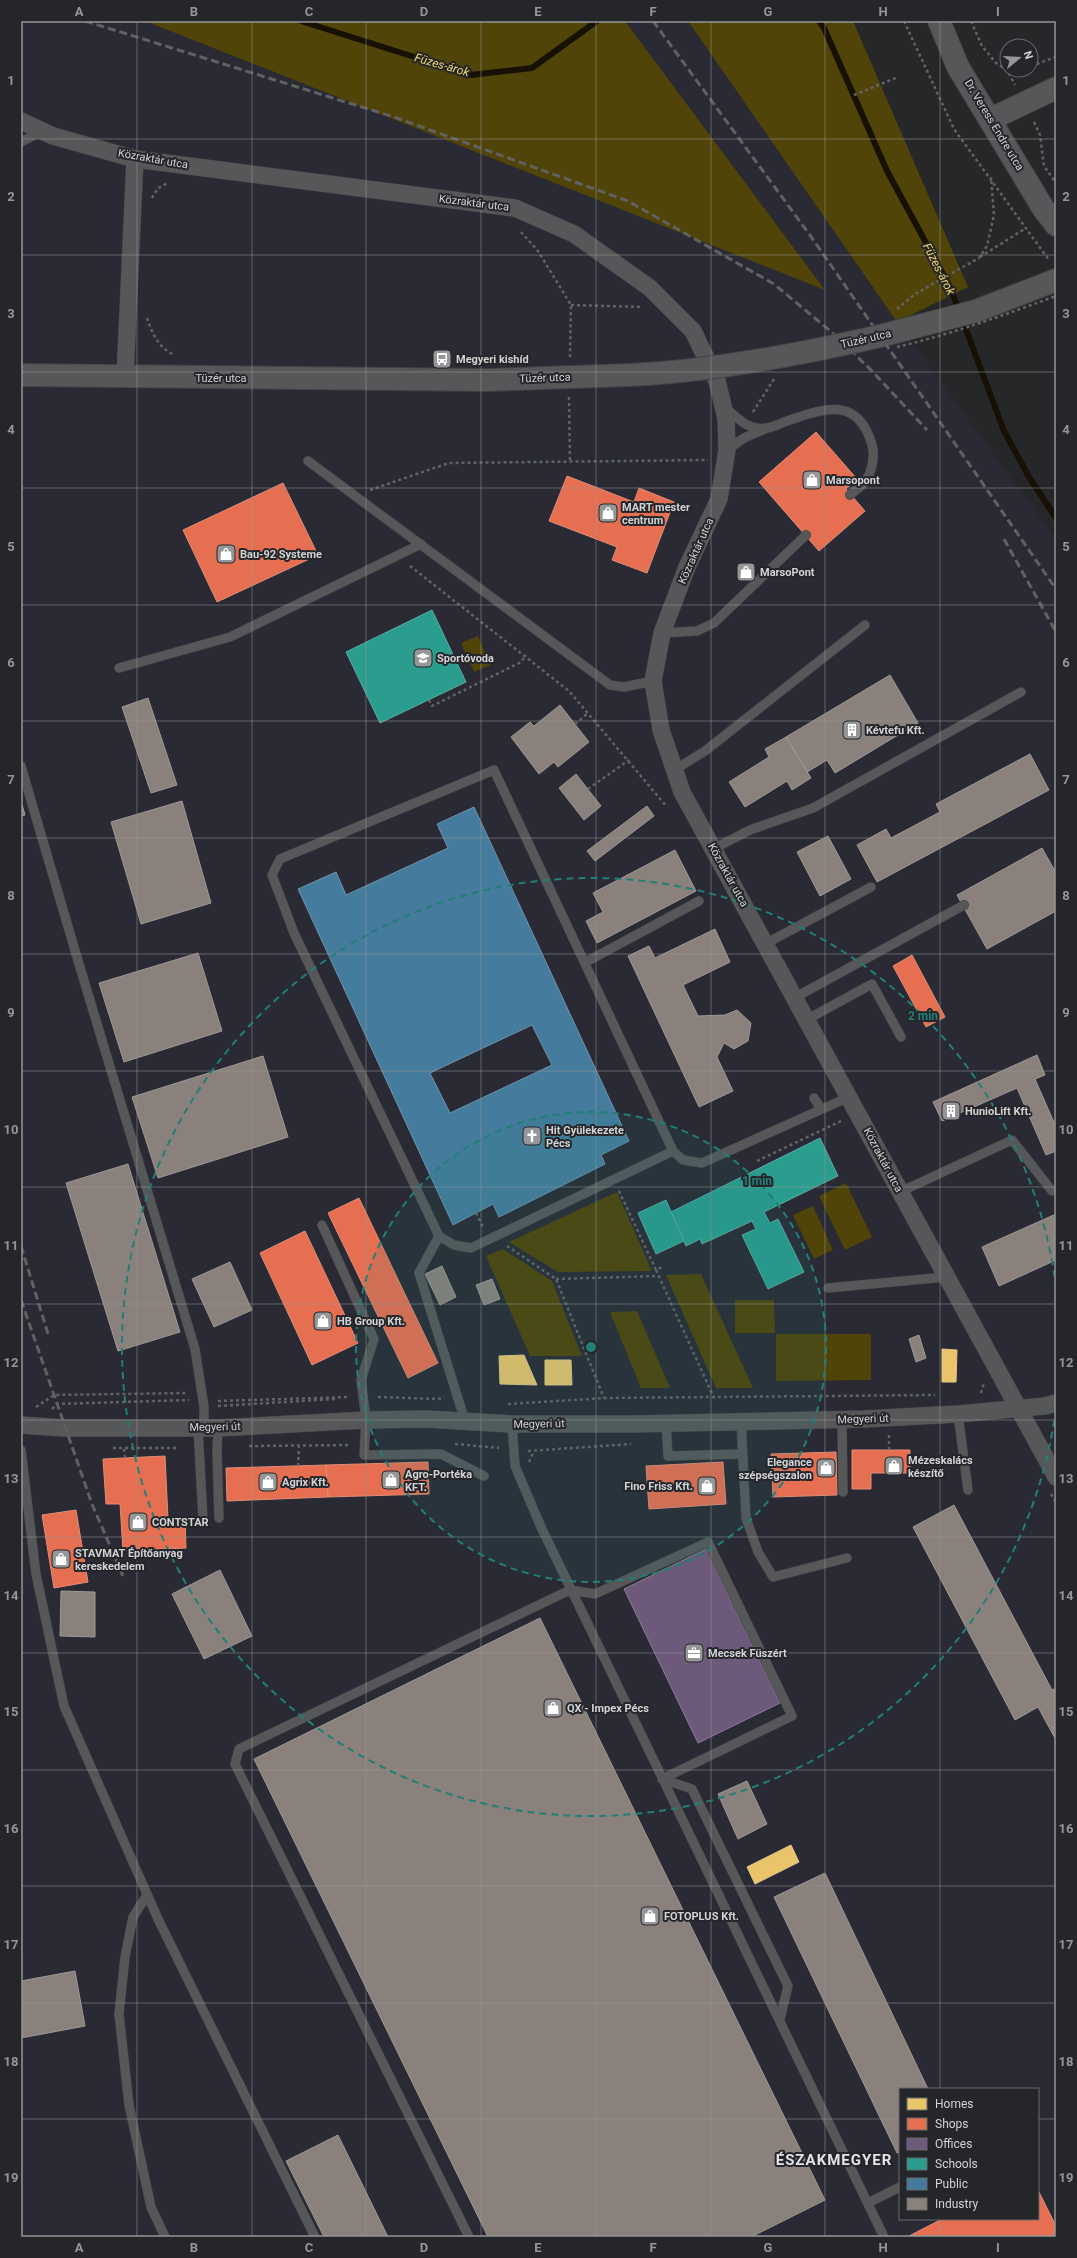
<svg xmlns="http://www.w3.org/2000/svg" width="1077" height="2258" font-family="Roboto,sans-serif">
  <rect width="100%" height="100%" fill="#262729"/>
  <path fill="#292a33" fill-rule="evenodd" d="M21,21H145L824,289L625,21H688L897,322L1056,539V2237H21ZM900,2089H1038V2219H900Z"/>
  <g fill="#504408">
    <polygon points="145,21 625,21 825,290"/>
    <polygon points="688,21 853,21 968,287 897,322"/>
    <polygon points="478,636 490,665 474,672 461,643"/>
    <polygon points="846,1183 872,1237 845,1250 819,1196"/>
    <polygon points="617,1192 652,1271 558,1272 509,1242"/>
    <polygon points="813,1206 833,1250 814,1259 793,1215"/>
    <polygon points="503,1249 552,1281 582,1356 530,1356 486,1256"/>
    <polygon points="701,1274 753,1388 716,1388 666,1275"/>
    <polygon points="735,1300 774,1300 775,1333 735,1333"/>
    <polygon points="637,1311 670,1388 641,1388 610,1312"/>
    <polygon points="776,1334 871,1334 871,1380 776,1381"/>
  </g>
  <g fill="#e9c46a" stroke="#e2c88a">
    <polygon points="942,1349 957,1350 956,1382 942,1382"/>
    <polygon points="524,1355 537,1385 500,1384 499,1356"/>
    <polygon points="545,1360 571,1360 572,1385 545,1385"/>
    <polygon points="791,1845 799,1862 755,1884 747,1867"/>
  </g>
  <g fill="#e76f51" stroke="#e08d78">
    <polygon points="816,432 857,479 846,489 865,511 819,551 759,482"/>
    <polygon points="567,476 634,502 639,488 674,502 647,573 612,560 617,547 549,521"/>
    <polygon points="283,483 318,555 217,602 183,530"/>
    <polygon points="912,955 945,1017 926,1027 893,966"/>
    <polygon points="359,1198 438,1363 408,1378 328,1213"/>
    <polygon points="305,1231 358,1343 312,1365 260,1253"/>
    <polygon points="852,1450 910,1450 910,1473 871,1473 871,1489 852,1489"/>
    <polygon points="836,1452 837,1495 773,1497 771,1454"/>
    <polygon points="165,1456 168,1519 185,1518 186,1548 123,1551 120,1504 106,1504 103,1459"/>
    <polygon points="428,1462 429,1494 328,1497 326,1465"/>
    <polygon points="723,1462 726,1504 649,1509 646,1466"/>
    <polygon points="326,1465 328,1497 227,1501 226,1468"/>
    <polygon points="76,1510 88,1582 54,1588 42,1515"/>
    <polygon points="1038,2190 1056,2226 1056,2237 909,2236 942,2219 1038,2219"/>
  </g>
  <polygon fill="#6d597a" stroke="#8b7d95" points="706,1549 780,1703 698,1743 624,1589"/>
  <g fill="#2a9d8f" stroke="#5cada4">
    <polygon points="432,610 466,682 380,723 346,652"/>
    <polygon points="820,1138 838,1176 764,1212 770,1223 778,1219 804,1272 768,1289 742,1235 756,1229 752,1221 702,1244 700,1239 686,1246 671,1212"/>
    <polygon points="666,1200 684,1241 656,1254 638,1213"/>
  </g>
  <path fill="#457b9d" stroke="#6f95ae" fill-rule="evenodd" d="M474,807L629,1141L601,1155L605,1164L499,1217L493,1204L453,1225L298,889L336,872L346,895L448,848L437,824ZM532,1025L552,1065L450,1113L430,1073Z"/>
  <g fill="#8a817c" stroke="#9f9996">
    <polygon points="890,675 918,723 835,773 827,760 807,772 786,737"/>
    <polygon points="148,698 177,785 151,793 122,707"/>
    <polygon points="560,705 589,742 558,767 554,762 539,774 511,737 530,722 534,726"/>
    <polygon points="786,737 811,778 792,790 787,781 745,807 729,782 769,757 765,749"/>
    <polygon points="1030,754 1049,790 877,882 857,845 886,829 891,838 940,812 936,804"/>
    <polygon points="576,774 601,806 584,820 559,788"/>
    <polygon points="21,801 25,815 21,816"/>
    <polygon points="182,801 211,903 141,924 111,822"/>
    <polygon points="647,806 654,816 595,861 587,851"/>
    <polygon points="828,836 851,879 820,896 797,852"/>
    <polygon points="1042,848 1056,873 1056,911 987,949 957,895"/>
    <polygon points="675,850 696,891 597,943 586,921 603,912 593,893"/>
    <polygon points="715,929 730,962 683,985 698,1016 725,1015 737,1010 751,1023 748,1041 734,1049 724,1043 717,1057 733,1091 699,1107 628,956 649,946 655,958"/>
    <polygon points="198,953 222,1031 124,1062 99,983"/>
    <polygon points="1037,1055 1045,1075 1035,1079 1056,1127 1056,1151 1046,1155 1017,1088 942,1121 933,1102"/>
    <polygon points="263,1056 288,1137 158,1178 132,1097"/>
    <polygon points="128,1164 180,1332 118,1351 66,1183"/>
    <polygon points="1056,1214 1056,1260 999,1286 982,1247"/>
    <polygon points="230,1262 252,1310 214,1327 192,1279"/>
    <polygon points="442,1266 456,1297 440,1305 425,1274"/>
    <polygon points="492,1279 500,1299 484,1305 476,1285"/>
    <polygon points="919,1335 926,1358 916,1362 909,1339"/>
    <polygon points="954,1505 1052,1690 1056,1688 1056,1740 1038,1707 1015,1720 913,1527"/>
    <polygon points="220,1570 252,1636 204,1659 172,1594"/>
    <polygon points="61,1591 95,1592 95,1637 60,1636"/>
    <polygon points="540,1618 825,2200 751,2237 488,2237 254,1759"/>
    <polygon points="747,1781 767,1824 738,1839 718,1794"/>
    <polygon points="825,1873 928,2089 900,2089 900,2152 897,2153 774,1897"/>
    <polygon points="75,1971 85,2026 21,2038 21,1981"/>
    <polygon points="338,2135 388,2237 324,2237 286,2161"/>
  </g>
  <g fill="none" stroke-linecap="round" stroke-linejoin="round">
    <g stroke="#171104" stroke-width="6">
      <polyline points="301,21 471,75 532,68 597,21"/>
      <polyline points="819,21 824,28 887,171 950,287 1004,431 1029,477 1056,518"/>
    </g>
    <defs>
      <g id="service">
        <polyline points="21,142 42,131"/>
        <path d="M726,408C738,419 749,431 767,428C774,427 781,423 787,421C825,408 858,396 872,445C875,455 872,472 866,480C863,486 855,490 850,495"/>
        <polyline points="727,450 744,438 765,429"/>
        <polyline points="308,461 610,685 624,687 653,681"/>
        <polyline points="662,633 697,631 714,623 806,535"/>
        <polyline points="119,668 230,637 421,544"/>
        <polyline points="21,766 76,954 195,1349 204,1407 204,1428"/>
        <polyline points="674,770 705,751 865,625"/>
        <polyline points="713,849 750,830 813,808 1021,692"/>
        <polyline points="765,944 871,887"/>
        <polyline points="586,962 699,901"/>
        <polyline points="794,998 964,905"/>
        <polyline points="806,1020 872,984 901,1037"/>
        <polyline points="814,1098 821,1109"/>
        <polyline points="673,1151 471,1248 454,1245 439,1236 294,933 272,875 280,859 494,770 673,1151 683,1160 702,1163 849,1097"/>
        <polyline points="900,1192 1012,1140 1052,1191"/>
        <polyline points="322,1225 374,1339 361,1380 366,1420 364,1455 441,1454 484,1476"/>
        <polyline points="439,1236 419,1273 465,1421"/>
        <polyline points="828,1288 946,1277"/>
        <polyline points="958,1414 968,1490"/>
        <polyline points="842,1420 843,1492"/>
        <polyline points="741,1421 746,1518 758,1552 773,1577 847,1558"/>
        <polyline points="666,1423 668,1456 742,1454"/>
        <polyline points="512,1424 515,1466 541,1527 884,2237"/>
        <polyline points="198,1428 203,1519"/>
        <polyline points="218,1428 217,1452 219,1518"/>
        <polyline points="21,1450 36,1574 64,1706 158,1919 315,2237"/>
        <polyline points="662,1779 692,1789 788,1986 780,2019"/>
        <polyline points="147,1895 133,1917 125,1957 119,2014 129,2105 151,2207 165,2237"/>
        <polyline points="868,2203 900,2187"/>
        <polyline points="469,2237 235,1764 239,1749 570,1590 595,1594 708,1542 792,1716 662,1779"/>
      </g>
      <g id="minor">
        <polyline points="21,121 53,136 135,159 515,208 574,234 650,288 693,331 717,381 726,418 727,450 719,499 687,567 662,633 653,681 661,730 682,792 1056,1477"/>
        <polyline points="125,377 135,159"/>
        <polyline points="21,1425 64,1428 218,1428 366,1420 426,1419 512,1424 633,1424 864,1419 958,1414 1045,1406 1056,1403"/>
      </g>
      <g id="tertiary">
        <polyline points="939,21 958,67 1043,208 1056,225"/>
        <polyline points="991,119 1056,88"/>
        <polyline points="880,336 976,311 1056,280"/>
        <polyline points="21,375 487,380 629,375"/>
      </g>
    </defs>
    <use href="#service" stroke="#424244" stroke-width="10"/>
    <use href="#minor" stroke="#424244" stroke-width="18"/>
    <use href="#tertiary" stroke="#424244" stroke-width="24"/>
    <g stroke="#626364" stroke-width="2.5" stroke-dasharray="3 3" stroke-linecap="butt">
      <polyline points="904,21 954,129 1049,260"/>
      <polyline points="971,21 982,46 996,63 1007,70 1015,85"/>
      <polyline points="1031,66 1056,57"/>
      <polyline points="854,95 898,77"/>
      <polyline points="1034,122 1040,135 1044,166 1056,183"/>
      <polyline points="152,198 158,188 168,183"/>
      <polyline points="521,232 538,251 571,305 570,358"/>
      <polyline points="980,257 1026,228"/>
      <polyline points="571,305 642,307"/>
      <polyline points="897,309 915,294 979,258 987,246 994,215 991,177"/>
      <path d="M147,318C152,333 159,349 175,355"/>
      <polyline points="569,397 570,462"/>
      <polyline points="753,412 774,379"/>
      <polyline points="370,490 449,463 708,460"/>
      <polyline points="410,566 569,691 667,807"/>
      <polyline points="429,700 432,706 521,662 526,655"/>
      <polyline points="575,724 588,713"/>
      <polyline points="588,789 629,760"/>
      <polyline points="757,1161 841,1121"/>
      <polyline points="619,1191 656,1270 662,1267"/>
      <polyline points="476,1213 483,1227"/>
      <polyline points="507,1246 556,1279 604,1398"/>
      <polyline points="656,1270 714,1398"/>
      <polyline points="556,1279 658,1276"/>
      <polyline points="981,1393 984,1383"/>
      <polyline points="378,1397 439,1399 444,1397"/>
      <polyline points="218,1401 349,1397"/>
      <polyline points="508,1404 604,1398 935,1395"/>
      <polyline points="218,1406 335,1399"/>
      <polyline points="36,1407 54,1395 187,1393"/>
      <polyline points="52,1409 57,1404 189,1400"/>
      <polyline points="455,1444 499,1448"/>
      <polyline points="249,1446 350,1445"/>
      <polyline points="113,1448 176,1448"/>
      <polyline points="124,1449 125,1458"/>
      <polyline points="889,1450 889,1435"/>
      <polyline points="528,1451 631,1444"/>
      <polyline points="529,1462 534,1451"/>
      <polyline points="298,1466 299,1447"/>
      <polyline points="1051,1494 1056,1503"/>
    </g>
    <use href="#service" stroke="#565758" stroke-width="9"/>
    <use href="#minor" stroke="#565758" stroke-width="17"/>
    <use href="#tertiary" stroke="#565758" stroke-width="22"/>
    <g stroke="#616162" stroke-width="3" stroke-dasharray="8 4" stroke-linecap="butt">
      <polyline points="85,21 394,117 628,201 774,284 835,335 871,370 927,430"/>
      <polyline points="653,21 812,238 1056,589"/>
      <polyline points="1004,539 1056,632"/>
      <polyline points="21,1246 49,1337"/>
      <polyline points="21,1300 92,1504 123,1576"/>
    </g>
    <defs>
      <path id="tertiary-bridge" d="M629,375C713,371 798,355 880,336"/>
    </defs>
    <use href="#tertiary-bridge" stroke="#424244" stroke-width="24" stroke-linecap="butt"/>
    <path stroke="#626364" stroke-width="2.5" stroke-dasharray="3 3" stroke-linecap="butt" d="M897,347C952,334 1004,315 1056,296"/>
    <use href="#tertiary-bridge" stroke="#565758" stroke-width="22"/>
  </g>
  <path fill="none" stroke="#959698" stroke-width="1" stroke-opacity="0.55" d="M137,21V2237M252,21V2237M366,21V2237M481,21V2237M596,21V2237M711,21V2237M825,21V2237M940,21V2089M21,139H1056M21,255H1056M21,372H1056M21,488H1056M21,605H1056M21,721H1056M21,838H1056M21,954H1056M21,1071H1056M21,1187H1056M21,1304H1056M21,1420H1056M21,1537H1056M21,1653H1056M21,1770H1056M21,1886H1056M21,2003H1056M21,2119H900M1038,2119H1056M940,2219V2237"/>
  <circle cx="591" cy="1347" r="235" fill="#227f78" fill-opacity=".12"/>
  <g fill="none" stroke="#227f78" stroke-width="2" stroke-dasharray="7 5">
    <circle cx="591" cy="1347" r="235"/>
    <path d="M1056 1408A469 469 0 1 1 1056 1286"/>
  </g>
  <defs>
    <symbol id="bus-square" viewBox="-11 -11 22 22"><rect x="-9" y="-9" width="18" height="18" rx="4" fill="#959698" stroke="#25262a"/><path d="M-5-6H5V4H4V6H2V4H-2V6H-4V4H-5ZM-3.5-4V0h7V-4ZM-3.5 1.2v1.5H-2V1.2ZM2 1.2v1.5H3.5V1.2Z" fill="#fff"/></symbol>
    <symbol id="shop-square" viewBox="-11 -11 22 22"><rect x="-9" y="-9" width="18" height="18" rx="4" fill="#959698" stroke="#25262a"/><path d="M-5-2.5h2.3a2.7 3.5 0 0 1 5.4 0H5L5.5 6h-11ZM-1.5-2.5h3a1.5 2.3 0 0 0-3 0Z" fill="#fff"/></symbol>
    <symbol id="school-square" viewBox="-11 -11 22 22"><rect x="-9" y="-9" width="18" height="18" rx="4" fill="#959698" stroke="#25262a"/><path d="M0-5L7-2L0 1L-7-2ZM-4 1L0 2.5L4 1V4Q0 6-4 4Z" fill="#fff"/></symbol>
    <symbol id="building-square" viewBox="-11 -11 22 22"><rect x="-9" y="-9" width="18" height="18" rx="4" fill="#959698" stroke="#25262a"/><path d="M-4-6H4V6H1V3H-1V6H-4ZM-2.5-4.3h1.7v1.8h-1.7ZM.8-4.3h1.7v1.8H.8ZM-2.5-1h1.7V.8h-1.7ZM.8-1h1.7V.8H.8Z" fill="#fff"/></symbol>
    <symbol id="church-square" viewBox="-11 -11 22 22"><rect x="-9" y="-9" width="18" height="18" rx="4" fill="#959698" stroke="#25262a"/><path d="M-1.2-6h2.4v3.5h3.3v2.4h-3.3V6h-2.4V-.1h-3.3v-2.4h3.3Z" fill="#fff"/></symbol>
    <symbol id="office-square" viewBox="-11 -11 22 22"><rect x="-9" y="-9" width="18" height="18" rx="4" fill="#959698" stroke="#25262a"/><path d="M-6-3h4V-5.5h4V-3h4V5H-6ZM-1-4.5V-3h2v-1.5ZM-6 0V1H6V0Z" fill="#fff"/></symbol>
  </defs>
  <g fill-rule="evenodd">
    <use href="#bus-square" x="431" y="348" width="22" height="22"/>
    <use href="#shop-square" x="801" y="469" width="22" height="22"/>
    <use href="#shop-square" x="597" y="502" width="22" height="22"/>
    <use href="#shop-square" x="215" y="543" width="22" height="22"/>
    <use href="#shop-square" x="735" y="561" width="22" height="22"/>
    <use href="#school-square" x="412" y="647" width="22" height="22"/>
    <use href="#building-square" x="841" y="719" width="22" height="22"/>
    <use href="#building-square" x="940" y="1100" width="22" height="22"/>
    <use href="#church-square" x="521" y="1125" width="22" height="22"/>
    <use href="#shop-square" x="312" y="1310" width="22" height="22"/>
    <use href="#shop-square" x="883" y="1455" width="22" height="22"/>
    <use href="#shop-square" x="815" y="1457" width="22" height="22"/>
    <use href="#shop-square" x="380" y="1469" width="22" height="22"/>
    <use href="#shop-square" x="257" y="1471" width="22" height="22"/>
    <use href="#shop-square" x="696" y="1475" width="22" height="22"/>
    <use href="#shop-square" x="127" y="1511" width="22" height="22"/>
    <use href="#shop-square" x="50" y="1548" width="22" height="22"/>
    <use href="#office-square" x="683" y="1642" width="22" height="22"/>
    <use href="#shop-square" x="542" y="1697" width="22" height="22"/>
    <use href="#shop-square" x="639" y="1905" width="22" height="22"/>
  </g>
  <g text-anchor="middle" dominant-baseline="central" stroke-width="4" stroke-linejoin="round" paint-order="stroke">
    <g font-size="11" fill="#d1d2d4" stroke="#25262a">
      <text transform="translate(994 125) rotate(59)">Dr. Veress Endre utca</text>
      <text transform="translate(153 159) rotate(10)">Közraktár utca</text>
      <text transform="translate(474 203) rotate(7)">Közraktár utca</text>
      <text transform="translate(866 339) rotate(-13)">Tüzér utca</text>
      <text x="221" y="378">Tüzér utca</text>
      <text transform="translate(545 378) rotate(-2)">Tüzér utca</text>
      <text transform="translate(696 551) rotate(-66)">Közraktár utca</text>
      <text transform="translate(728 875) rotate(61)">Közraktár utca</text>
      <text transform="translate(883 1160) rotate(62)">Közraktár utca</text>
      <text transform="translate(863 1419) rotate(-2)">Megyeri út</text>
      <text transform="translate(539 1424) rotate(-1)">Megyeri út</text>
      <text transform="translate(215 1427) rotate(-1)">Megyeri út</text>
    </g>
    <g font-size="11" font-weight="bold" fill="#d1d2d4" stroke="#25262a" text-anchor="start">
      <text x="456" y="359">Megyeri kishíd</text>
      <text x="826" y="480">Marsopont</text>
      <text x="622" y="507">MART mester<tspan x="622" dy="13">centrum</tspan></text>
      <text x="240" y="554">Bau-92 Systeme</text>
      <text x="760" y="572">MarsoPont</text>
      <text x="437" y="658">Sportóvoda</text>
      <text x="866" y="730">Kévtefu Kft.</text>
      <text x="965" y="1111">HunioLift Kft.</text>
      <text x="546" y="1130">Hit Gyülekezete<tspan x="546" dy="13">Pécs</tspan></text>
      <text x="337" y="1321">HB Group Kft.</text>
      <text x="908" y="1460">Mézeskalács<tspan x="908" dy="13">készítő</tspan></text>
      <text x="812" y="1462" text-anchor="end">Elegance<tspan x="812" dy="13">szépségszalon</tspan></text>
      <text x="405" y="1474">Agro-Portéka<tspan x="405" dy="13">KFT.</tspan></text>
      <text x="282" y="1482">Agrix Kft.</text>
      <text x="693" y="1486" text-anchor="end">Fino Friss Kft.</text>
      <text x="152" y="1522">CONTSTAR</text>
      <text x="75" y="1553">STAVMAT Építőanyag<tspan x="75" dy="13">kereskedelem</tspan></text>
      <text x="708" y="1653">Mecsek Füszért</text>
      <text x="567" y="1708">QX - Impex Pécs</text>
      <text x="664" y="1916">FOTOPLUS Kft.</text>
    </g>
    <g font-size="12" font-style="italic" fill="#eed367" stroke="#25262a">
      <text transform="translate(442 65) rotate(16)">Füzes-árok</text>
      <text transform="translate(939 269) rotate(63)">Füzes-árok</text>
    </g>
    <g font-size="15" font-weight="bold" letter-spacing="1" fill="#e2e3e8" stroke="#25262a">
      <text x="834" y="2160">ÉSZAKMEGYER</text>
    </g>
  </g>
  <circle cx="591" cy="1347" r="6" fill="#227f78" stroke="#25262a" stroke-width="2"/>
  <g font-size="12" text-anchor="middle" font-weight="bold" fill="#227f78" stroke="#25262a" stroke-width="4" stroke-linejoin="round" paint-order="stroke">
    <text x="923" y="1020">2 min</text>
    <text x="757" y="1185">1 min</text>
  </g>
  <rect width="1077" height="2258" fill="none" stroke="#25262a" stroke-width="44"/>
  <rect x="899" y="2088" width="140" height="132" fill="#25262a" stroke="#6a6b6e"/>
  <rect x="907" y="2098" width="20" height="12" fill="#e9c46a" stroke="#6a6b6e"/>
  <text x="935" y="2108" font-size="12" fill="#d1d2d4">Homes</text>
  <rect x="907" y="2118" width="20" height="12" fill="#e76f51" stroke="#6a6b6e"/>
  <text x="935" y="2128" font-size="12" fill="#d1d2d4">Shops</text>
  <rect x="907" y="2138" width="20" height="12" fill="#6d597a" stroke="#6a6b6e"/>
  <text x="935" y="2148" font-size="12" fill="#d1d2d4">Offices</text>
  <rect x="907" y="2158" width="20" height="12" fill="#2a9d8f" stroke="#6a6b6e"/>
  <text x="935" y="2168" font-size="12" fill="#d1d2d4">Schools</text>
  <rect x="907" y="2178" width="20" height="12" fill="#457b9d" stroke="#6a6b6e"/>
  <text x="935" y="2188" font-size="12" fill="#d1d2d4">Public</text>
  <rect x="907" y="2198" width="20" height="12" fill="#8a817c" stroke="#6a6b6e"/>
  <text x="935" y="2208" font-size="12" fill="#d1d2d4">Industry</text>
  <g transform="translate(1019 58) rotate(72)"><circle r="19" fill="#25262a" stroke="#6a6b6e"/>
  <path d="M0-3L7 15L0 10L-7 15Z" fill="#959698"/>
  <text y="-6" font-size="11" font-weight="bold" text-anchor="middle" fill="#d1d2d4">N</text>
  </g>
  <rect x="22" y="22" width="1033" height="2214" fill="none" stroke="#959698" stroke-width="1.5"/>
  <g font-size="13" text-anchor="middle" font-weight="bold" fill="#959698">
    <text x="79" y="16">A</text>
    <text x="194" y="16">B</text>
    <text x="309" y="16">C</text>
    <text x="424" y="16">D</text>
    <text x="538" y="16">E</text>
    <text x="653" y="16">F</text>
    <text x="768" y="16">G</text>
    <text x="883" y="16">H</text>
    <text x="998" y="16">I</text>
    <text x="11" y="85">1</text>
    <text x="1066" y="85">1</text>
    <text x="11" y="201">2</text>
    <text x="1066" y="201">2</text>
    <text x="11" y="318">3</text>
    <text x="1066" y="318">3</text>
    <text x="11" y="434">4</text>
    <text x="1066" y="434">4</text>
    <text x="11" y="551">5</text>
    <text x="1066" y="551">5</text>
    <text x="11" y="667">6</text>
    <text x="1066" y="667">6</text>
    <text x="11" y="784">7</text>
    <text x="1066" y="784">7</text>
    <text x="11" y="900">8</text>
    <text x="1066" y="900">8</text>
    <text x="11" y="1017">9</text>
    <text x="1066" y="1017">9</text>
    <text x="11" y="1134">10</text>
    <text x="1066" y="1134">10</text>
    <text x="11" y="1250">11</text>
    <text x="1066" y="1250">11</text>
    <text x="11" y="1367">12</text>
    <text x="1066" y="1367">12</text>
    <text x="11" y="1483">13</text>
    <text x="1066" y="1483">13</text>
    <text x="11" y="1600">14</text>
    <text x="1066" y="1600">14</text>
    <text x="11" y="1716">15</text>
    <text x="1066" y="1716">15</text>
    <text x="11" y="1833">16</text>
    <text x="1066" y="1833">16</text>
    <text x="11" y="1949">17</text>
    <text x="1066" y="1949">17</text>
    <text x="11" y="2066">18</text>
    <text x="1066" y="2066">18</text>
    <text x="11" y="2182">19</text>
    <text x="1066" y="2182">19</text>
    <text x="79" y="2252">A</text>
    <text x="194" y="2252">B</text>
    <text x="309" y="2252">C</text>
    <text x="424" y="2252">D</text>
    <text x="538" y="2252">E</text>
    <text x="653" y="2252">F</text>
    <text x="768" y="2252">G</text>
    <text x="883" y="2252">H</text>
    <text x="998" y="2252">I</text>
  </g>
</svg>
